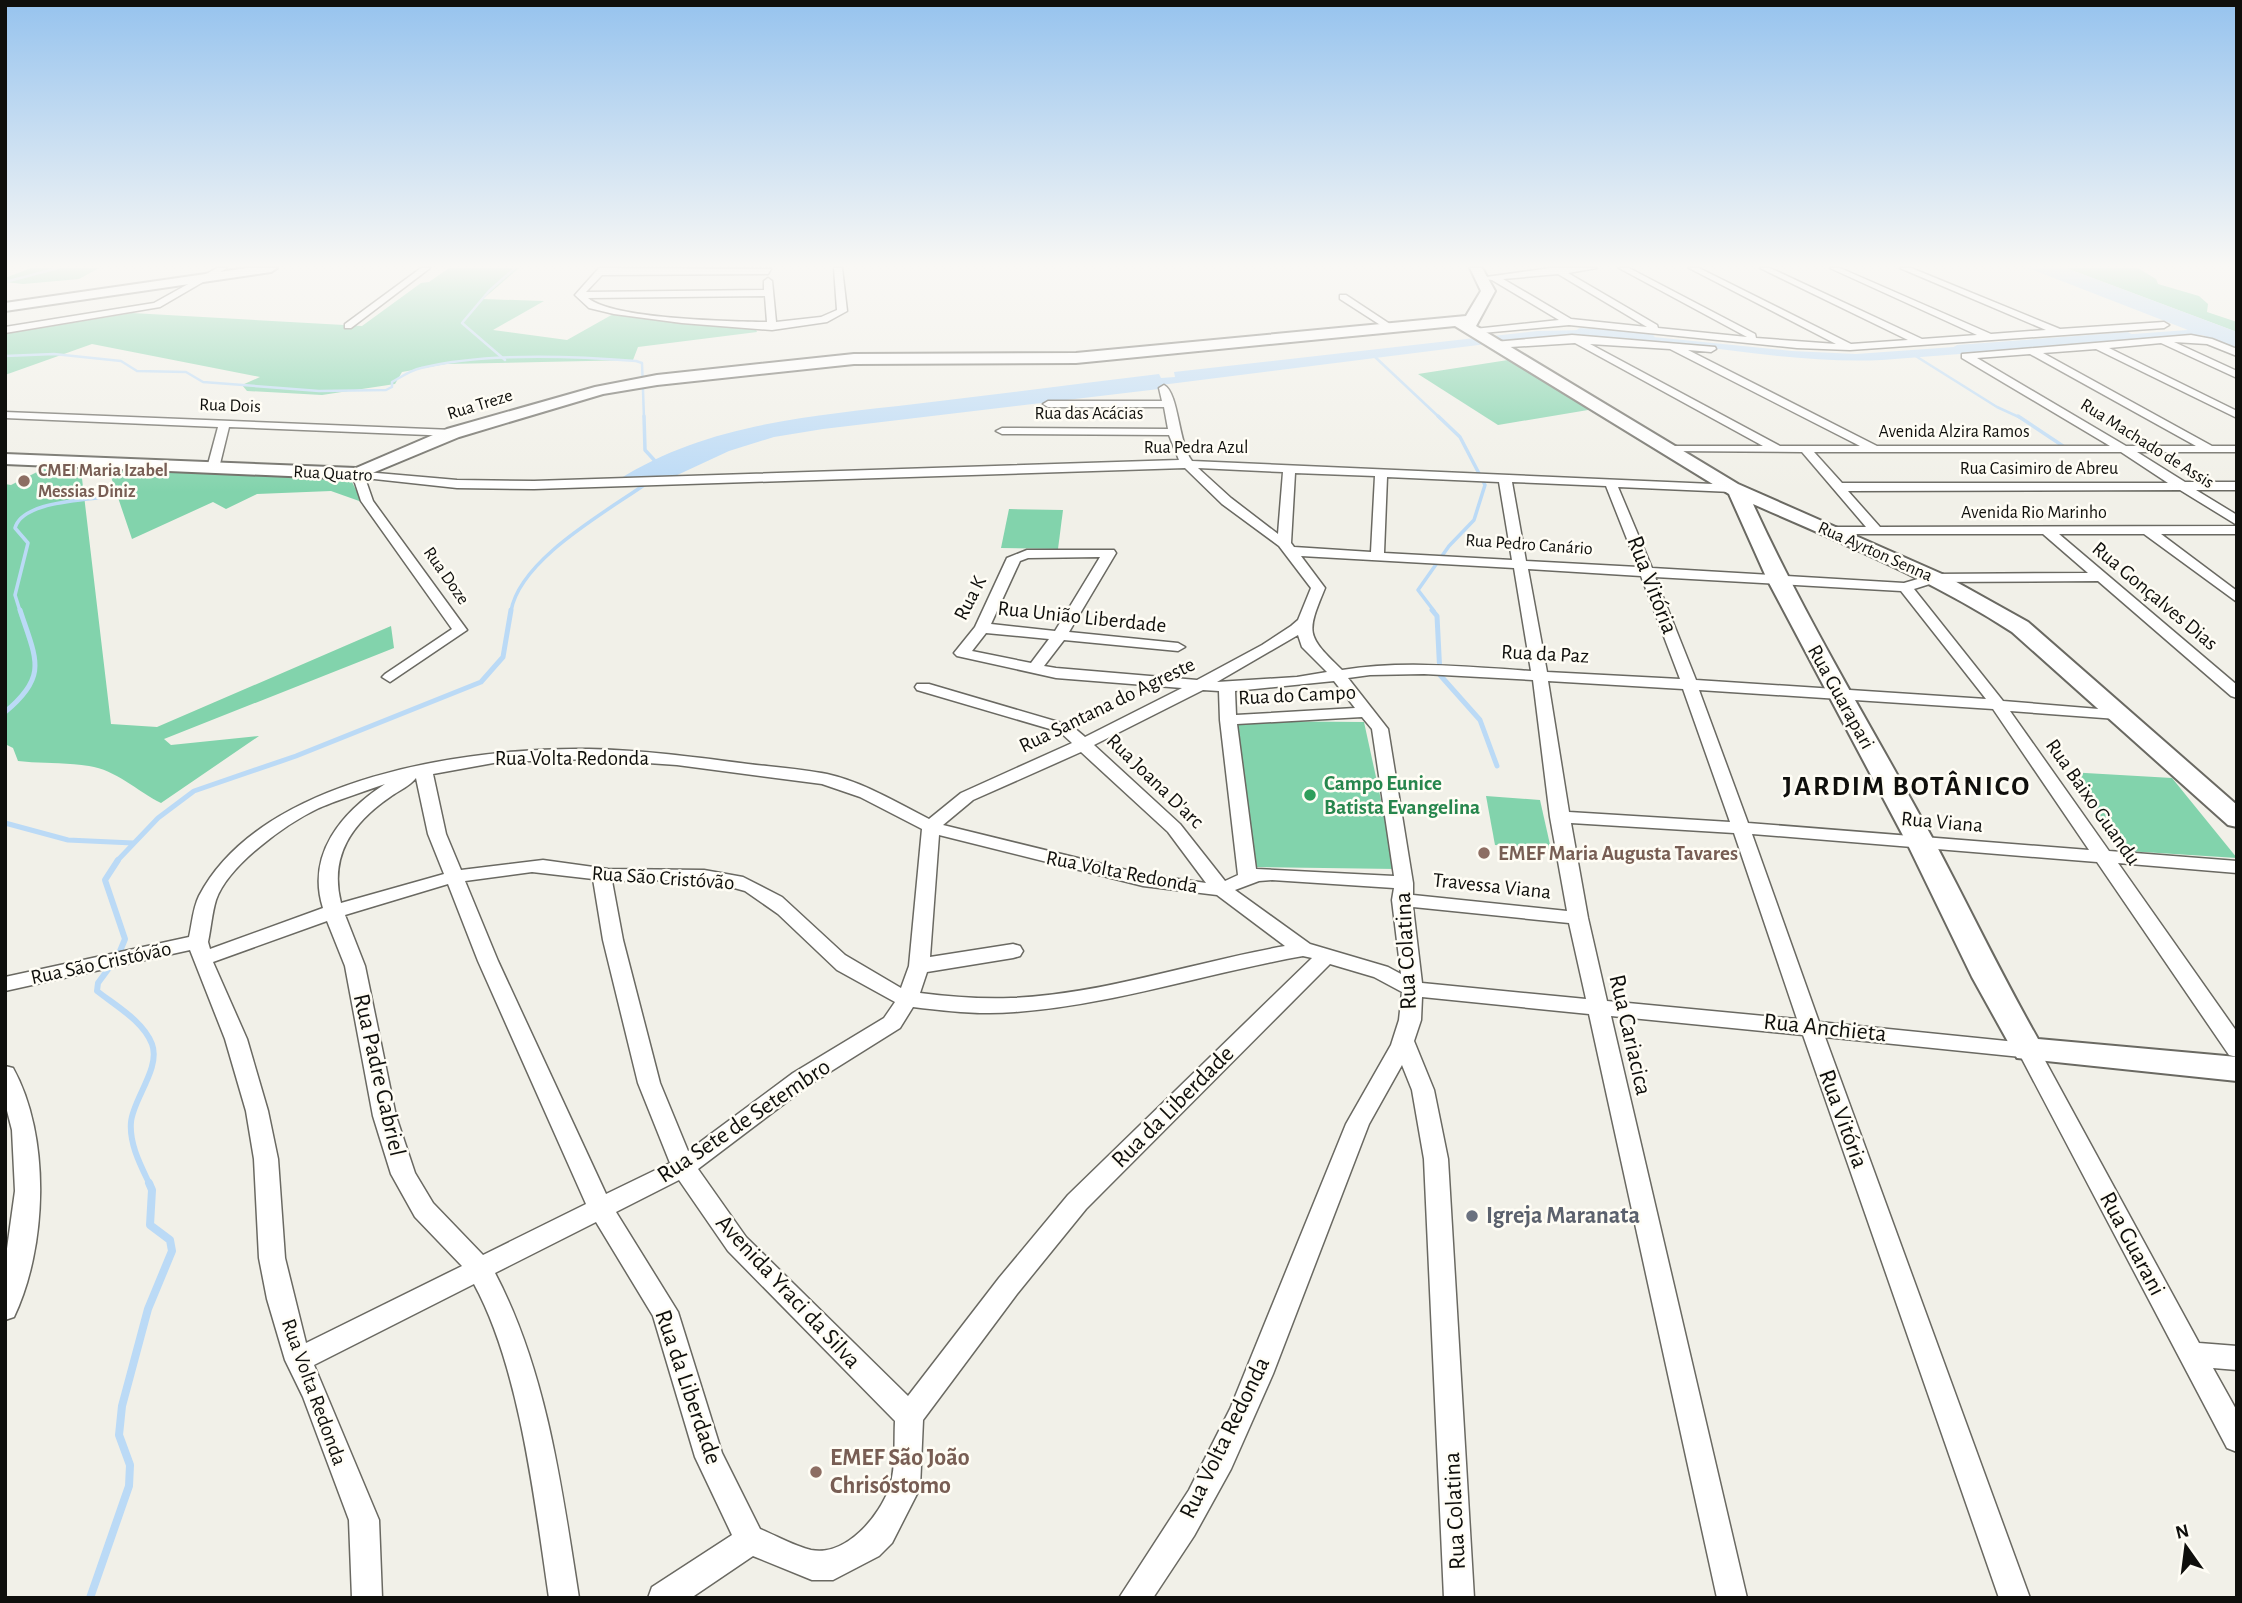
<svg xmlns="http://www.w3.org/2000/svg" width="2242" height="1603" font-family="'Alegreya Sans',sans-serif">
  <rect width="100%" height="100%" fill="#f1f0e8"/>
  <g fill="#82d3ac">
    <polygon points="31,268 99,268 79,279 23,284 5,282 5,278"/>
    <polygon points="449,268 519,268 483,299 544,301 493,330 567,340 615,313 755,327 757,332 638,347 633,360 446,364 402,372 395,384 322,395 247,391 242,385 260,377 92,344 5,375 5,334 132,313 362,326 421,283 429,282"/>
    <polygon points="2066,268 2138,268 2156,279 2158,284 2199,296 2208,304 2207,312 2237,322 2237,332"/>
    <polygon points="1508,360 1594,409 1498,425 1418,374"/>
    <path d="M45,463C58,464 67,469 81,470L111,724L157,727L391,626L394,648L164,739L171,745L259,736L161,803C137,791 116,770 89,766C66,762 42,764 18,761L13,748L5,744V484L11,485L43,469L40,467Z"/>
    <polygon points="107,465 349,476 362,502 331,491 257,494 226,509 213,502 132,539"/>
    <polygon points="1009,509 1063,510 1058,549 1001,548"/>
    <polygon points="1232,721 1364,722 1396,869 1249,867"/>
    <polygon points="2068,772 2172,778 2237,858 2127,851"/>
    <polygon points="1486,796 1540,800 1551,849 1495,845"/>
  </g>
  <path fill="#bbdaf6" d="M2028,268H2066L2237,332V349L2202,335L1882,360C1768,365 1655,331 1541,337L1161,385L1164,388L1159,389L823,429L774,437L729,451L673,477L618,480C707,423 813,416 915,404C997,394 1078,384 1159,374L1161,378L1175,377L1174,372L1537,331L1584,330L1792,351L1856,354L2188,330Z"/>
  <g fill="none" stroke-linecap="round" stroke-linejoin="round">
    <g stroke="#bbdaf6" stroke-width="2.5">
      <polyline points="5,282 58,268"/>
      <polyline points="1914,355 1997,407 2021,418"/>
      <path d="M5,356L54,354L121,361L137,371L186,372L203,382L319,391L386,390L392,387V382C401,377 411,370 421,368C482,353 573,356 636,361L642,363L644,418"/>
      <polyline points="1374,356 1440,418"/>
      <polyline points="505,360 462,323 489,291 515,268"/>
    </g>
    <g stroke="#bbdaf6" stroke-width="3.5">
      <polyline points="644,416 645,450 656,462"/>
      <polyline points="2018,416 2063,446"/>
      <path d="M20,611L15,595L28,543L15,528C22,502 80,501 103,497"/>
      <path d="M511,611C520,559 606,512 647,483"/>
      <polyline points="1434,611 1418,590 1449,546 1474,520 1485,485 1460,437 1438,416"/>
    </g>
    <g stroke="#bbdaf6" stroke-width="5">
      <polyline points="1432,610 1437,616 1440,675 1480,720 1497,766"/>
      <path d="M5,712C49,676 36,659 20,610"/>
      <polyline points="5,823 68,840 133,843"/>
      <polyline points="117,861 158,818 194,791 296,756 481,682 503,657 511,610"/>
    </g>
    <g stroke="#bbdaf6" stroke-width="6">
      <polyline points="118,956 125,939 105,880 118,860"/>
      <path d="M112,964L98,983L97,991C116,1006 143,1021 152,1044C161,1068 133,1099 131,1122C129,1144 141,1166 150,1185"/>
    </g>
    <polyline stroke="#bbdaf6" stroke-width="8" points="90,1598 129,1486 130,1465 119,1435 122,1406 148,1309 172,1251 170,1240 150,1225 152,1190 149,1183"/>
    <g fill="#bbdaf6" fill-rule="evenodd">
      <polygon points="1580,328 1650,333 1655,336 1650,339 1577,333 1575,331"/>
      <polygon points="2128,332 2133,335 2131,337 1957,351 1952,348 1957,345"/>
    </g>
    <defs>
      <g id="street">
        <polygon points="217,268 227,268 160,307 5,333 5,327 154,303"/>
        <polygon points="421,268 430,268 351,328 345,328 345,324"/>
        <path d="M599,268L771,269L768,274L602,275L586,292L764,290V281L768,278L772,281L776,322L821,317L837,310L834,268H842L847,311L827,322L772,330L682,323L614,314L589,308L575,295ZM765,296L767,322H760C724,321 613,319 588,298Z"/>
        <path d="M1550,268H1597L1568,273L1657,325L1658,328L1747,337L1619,268H1629L1755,334L1756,338L1836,344L1689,268H1699L1851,344L1908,340L1760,268H1770L1922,339L1977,335L1830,268H1840L1991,334L2046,330L1900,268H1911L2060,329L2164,322L2169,325L2164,328L1850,350L1797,348L1569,325L1471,334V330L1474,329L1559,320L1492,280L1479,278ZM1558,274L1647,327L1571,319L1503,279Z"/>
        <polygon points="1340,295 1346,295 1393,326 1385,328 1340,299"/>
        <path d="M1572,335L1715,347L1716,349L1711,352L1688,350L1877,446H2110L1962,358V354L2191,335L2212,339L2237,349V356L2207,344L2174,342L2237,371V378L2161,343L2109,348L2237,411V418L2096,349L2043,353L2212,446H2237V452H2137L2185,482H2237V490H2196L2237,515V525L2180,490L1848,491L1880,527L2237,526V534H2161L2237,591V602L2144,534H2059L2237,685V698L2231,696L2098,581L1936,582L1914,589L2003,701L2123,711L2125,714L2123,717L2117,719L2010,711L2109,851L2237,861V873L2118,863L2237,1032V1057L2229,1055L2097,862L1752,834L1819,1022L2036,1044L2199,1343L2237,1346V1370L2213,1368L2237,1411V1452L2227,1448L2021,1057L1825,1037L2030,1598H1999L1803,1035L1611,1016L1747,1598H1717L1589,1014L1422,997L1421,1020L1414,1041L1434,1090L1448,1159L1474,1598H1444L1424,1159L1412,1090L1402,1065L1369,1124L1273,1374L1231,1469L1194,1536L1153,1598H1119L1189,1490L1230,1409L1346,1124L1391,1045L1399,1020L1402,992L1374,977L1330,964L1086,1209L1017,1294L923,1420L920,1488L892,1543L879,1556L833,1580H812L753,1556L691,1598H648L652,1587L732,1535L695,1457L653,1316L596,1222L495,1273C547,1372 562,1489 579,1598H549C535,1503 520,1368 474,1284L314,1365L379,1520L382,1598H352L349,1520L303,1397L285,1360L267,1299L259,1258L254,1159L246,1111L225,1039L190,950L5,991V977L189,937C192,924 193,908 199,896C261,777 469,747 589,749C642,750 695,757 748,764C774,767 801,769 827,774C863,782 896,802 929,819L961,793L1072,743L1060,732L917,690L915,687L917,684H929L1072,726L1085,737L1182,688L1056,678L957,656L954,653L975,627L1007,558L1027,550H1114L1116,553L1069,632L1178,643L1185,647L1178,651L1064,640L1044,666L1056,668L1197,680L1262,645L1291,626L1298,620L1311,588L1279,546L1222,504L1185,468L534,489L457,488L365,478L373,501L467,630L390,682L382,677L385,674L452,629L361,501L352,474L354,471L457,480L534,481L1179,460L1169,435L1002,434L996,431L1002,428L1168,429L1164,407H1048L1043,404L1048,401H1162L1159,388L1164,385C1179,393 1178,443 1192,461L1736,485V491L1732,492L1618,487L1652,568L1904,583L1935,574L2088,573L2043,534H1826V528L1831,527H1866L1802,452L1668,451V447L1672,446H1763L1575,343L1494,348L1489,345L1494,342ZM1590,344L1670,349L1860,446H1780ZM2030,354L2196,446H2126L1977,358ZM1814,452H2121L2168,483H1842ZM1198,468L1283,472L1278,534L1231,498ZM1295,473L1375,476L1371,552L1294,547L1291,543ZM1387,477L1499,482L1512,560L1384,553ZM1512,482L1606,486L1638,567L1526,561ZM1301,556L1514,568L1531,671C1468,667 1404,660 1342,670C1306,635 1306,634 1325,588ZM1100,557L1055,631L991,624L1020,561L1028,558ZM1528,569L1641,576L1680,679L1547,672ZM1655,577L1901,591L1986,699L1696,680ZM986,633L1049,639L1031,663L972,651ZM1298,635L1302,647L1327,672L1297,677L1217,682ZM1424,674L1533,680L1550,817L1567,911L1413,895V883L1388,729L1348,678L1370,675ZM1334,681L1355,708L1236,715L1235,691ZM1548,681L1683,689L1730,822L1569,812ZM1203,690L1219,691L1220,720L1238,875L1225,881L1180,824L1094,745ZM1699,690L1993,709L2089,850L1748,823ZM1362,717L1372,729L1394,876L1256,869L1237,724ZM1081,752L1168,832L1206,883L1143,874L943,825L973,800ZM589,759L677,765L822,784L860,797L922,829L909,966L901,988L845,955L782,897L743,877L704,870L608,869L543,860L461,870L446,834L433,774L499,762ZM416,778L428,834L444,874L341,903C329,856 352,823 390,797C398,791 410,786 416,778ZM385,784C342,812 306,854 323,908L210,949L208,942C211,928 212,913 216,900C228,865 287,823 319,808C340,799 363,792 385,784ZM1571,823L1734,833L1797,1019L1607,1001L1588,918ZM939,835L1143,886L1217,895L1285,946C1194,962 1104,994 1011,998C980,999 951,997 920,993L927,972L1013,958L1020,956L1023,951L1020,946L1013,944L930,957ZM532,872L593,879L603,940L638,1083L670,1163L606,1194L498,961L465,881ZM669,880L720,884L745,891L778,914L837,970L895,1002L884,1018L793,1073L688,1151L660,1083L623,940L612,881ZM1272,880L1394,888L1392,900L1401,974L1388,967L1310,944L1235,890L1259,881ZM448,884L478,961L586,1204L483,1255L433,1203L415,1173L396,1116L365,966L345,915ZM1413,907L1569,923L1586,999L1422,983ZM327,921L345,966L373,1116L391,1174L415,1217L462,1266L306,1343L285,1258L278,1159L268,1111L247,1039L213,962ZM1303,956L1312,958L1068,1195L999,1278L908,1396L746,1237L698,1169L809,1085L900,1028L913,1007C947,1011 980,1015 1015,1012C1112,1005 1207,973 1303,956ZM679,1180L728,1251L895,1421C894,1441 896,1467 890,1486C880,1516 846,1557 811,1550C794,1546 777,1536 760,1529L722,1453L678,1312L616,1212Z"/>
        <polygon points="5,412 453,430 459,433 453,436 229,427 219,468 213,472 207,468 218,427 5,418"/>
        <path d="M5,1066L13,1068C51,1136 47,1248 14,1317L5,1320V1263L15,1191L12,1130L5,1103Z"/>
      </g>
      <g id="secondary">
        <polygon points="247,268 277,268 271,272 5,311 5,303"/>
        <path d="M1470,268H1482L1495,291L1476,326L1738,484L1942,574L2028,622L2237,805V827L2228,825L2012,632C1931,579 1841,543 1753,504C1806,620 1873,729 1934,841C1969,907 2001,974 2038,1039L2237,1057V1081L2017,1058L1972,977L1907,843L1767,579L1729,494L1455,326L1076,363L854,364L657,385L603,394L459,437L358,479L5,464V454L356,468L447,429L595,387L657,375L854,354L1076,353L1466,316L1481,291Z"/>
      </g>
    </defs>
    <use href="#street" stroke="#6a6962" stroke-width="3"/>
    <use href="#secondary" stroke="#6a6962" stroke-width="4"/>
    <use href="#street" fill="#fff" fill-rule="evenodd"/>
    <use href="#secondary" fill="#fff" fill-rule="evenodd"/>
  </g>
  <linearGradient id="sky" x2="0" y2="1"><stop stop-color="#96c3ee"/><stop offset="0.54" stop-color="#f9f8f5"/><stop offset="1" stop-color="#f9f8f5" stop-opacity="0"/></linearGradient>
  <rect width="2242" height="492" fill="url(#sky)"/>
  <g fill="#8d6e63" stroke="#fffdf5" stroke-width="2.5">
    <circle cx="24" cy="481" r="7"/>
    <circle cx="1484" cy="853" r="7"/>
    <circle cx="816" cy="1472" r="7"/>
  </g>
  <circle fill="#2e9e5b" stroke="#fffdf5" stroke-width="2.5" cx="1310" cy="795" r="7"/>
  <circle fill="#6b7280" stroke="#fffdf5" stroke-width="2.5" cx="1472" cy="1216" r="7"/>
  <g text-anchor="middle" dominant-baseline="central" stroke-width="5" stroke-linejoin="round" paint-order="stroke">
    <g font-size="18" fill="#0f0f0c" stroke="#fffdf5">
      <text transform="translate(480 405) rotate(-17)">Rua Treze</text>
      <text transform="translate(230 406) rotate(2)">Rua Dois</text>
      <text x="1089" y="414">Rua das Acácias</text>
      <text x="1954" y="432">Avenida Alzira Ramos</text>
      <text transform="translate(2147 444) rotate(32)">Rua Machado de Assis</text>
      <text x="1196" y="448">Rua Pedra Azul</text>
      <text x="2039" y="469">Rua Casimiro de Abreu</text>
      <text transform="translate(333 474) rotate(3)">Rua Quatro</text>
      <text x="2034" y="513">Avenida Rio Marinho</text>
      <text transform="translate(1529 545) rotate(4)">Rua Pedro Canário</text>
      <text transform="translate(1875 552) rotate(24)">Rua Ayrton Senna</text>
      <text transform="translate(446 576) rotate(55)">Rua Doze</text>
    </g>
    <g font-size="18" font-weight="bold" fill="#785e54" stroke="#fffdf5" text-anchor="start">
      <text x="38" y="471">CMEI Maria Izabel<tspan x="38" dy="21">Messias Diniz</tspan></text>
    </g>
    <g font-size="21" fill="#0f0f0c" stroke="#fffdf5">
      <text transform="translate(2155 596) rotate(40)">Rua Gonçalves Dias</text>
      <text transform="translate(970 598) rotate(-63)">Rua K</text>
      <text transform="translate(1082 617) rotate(6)">Rua União Liberdade</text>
      <text transform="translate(1545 654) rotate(3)">Rua da Paz</text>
      <text transform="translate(1297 695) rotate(-3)">Rua do Campo</text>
      <text transform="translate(1841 697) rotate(61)">Rua Guarapari</text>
      <text transform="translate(1107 705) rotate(-26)">Rua Santana do Agreste</text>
      <text x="572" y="758">Rua Volta Redonda</text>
      <text transform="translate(1155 781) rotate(44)">Rua Joana D'arc</text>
      <text transform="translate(2093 802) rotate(55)">Rua Baixo Guandu</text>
      <text transform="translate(1942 822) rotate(5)">Rua Viana</text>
      <text transform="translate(1122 872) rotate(11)">Rua Volta Redonda</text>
      <text transform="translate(663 878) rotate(4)">Rua São Cristóvão</text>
      <text transform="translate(1492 886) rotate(6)">Travessa Viana</text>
      <text transform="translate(101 963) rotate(-12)">Rua São Cristóvão</text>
      <text transform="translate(314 1392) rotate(70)">Rua Volta Redonda</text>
    </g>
    <g font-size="21" font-weight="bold" fill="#27864d" stroke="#fffdf5" text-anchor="start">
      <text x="1324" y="783">Campo Eunice<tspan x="1324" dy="24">Batista Evangelina</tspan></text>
    </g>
    <g font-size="21" font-weight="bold" fill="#785e54" stroke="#fffdf5" text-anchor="start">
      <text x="1498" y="853">EMEF Maria Augusta Tavares</text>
    </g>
    <g font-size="24" fill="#0f0f0c" stroke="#fffdf5">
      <text transform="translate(1652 585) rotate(69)">Rua Vitória</text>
      <text transform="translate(1406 951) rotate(-93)">Rua Colatina</text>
      <text transform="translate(1825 1028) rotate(6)">Rua Anchieta</text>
      <text transform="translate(1630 1035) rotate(77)">Rua Cariacica</text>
      <text transform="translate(379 1075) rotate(77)">Rua Padre Gabriel</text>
      <text transform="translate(1173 1107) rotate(-45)">Rua da Liberdade</text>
      <text transform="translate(1843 1119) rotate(70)">Rua Vitória</text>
      <text transform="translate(744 1121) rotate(-34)">Rua Sete de Setembro</text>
      <text transform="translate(2132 1244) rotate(62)">Rua Guarani</text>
      <text transform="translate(788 1292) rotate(47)">Avenida Yraci da Silva</text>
      <text transform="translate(688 1387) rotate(71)">Rua da Liberdade</text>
      <text transform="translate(1225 1438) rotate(-64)">Rua Volta Redonda</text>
      <text transform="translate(1455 1511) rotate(-93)">Rua Colatina</text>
    </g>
    <g font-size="24" font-weight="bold" fill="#5b616d" stroke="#fffdf5" text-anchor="start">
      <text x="1486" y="1216">Igreja Maranata</text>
    </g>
    <g font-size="24" font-weight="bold" fill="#785e54" stroke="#fffdf5" text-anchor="start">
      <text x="830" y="1458">EMEF São João<tspan x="830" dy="28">Chrisóstomo</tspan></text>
    </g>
    <g font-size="28" font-weight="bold" letter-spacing="2" fill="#0f0f0c" stroke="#fffdf5">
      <text x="1907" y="787">JARDIM BOTÂNICO</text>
    </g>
  </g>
  <rect width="2242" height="1603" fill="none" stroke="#0f0f0c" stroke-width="14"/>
  <g transform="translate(2186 1547) rotate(346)" stroke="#fffdf5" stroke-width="5" paint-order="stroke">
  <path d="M0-5L12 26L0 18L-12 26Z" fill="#0f0f0c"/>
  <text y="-10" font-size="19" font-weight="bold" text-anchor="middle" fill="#0f0f0c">N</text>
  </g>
</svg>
